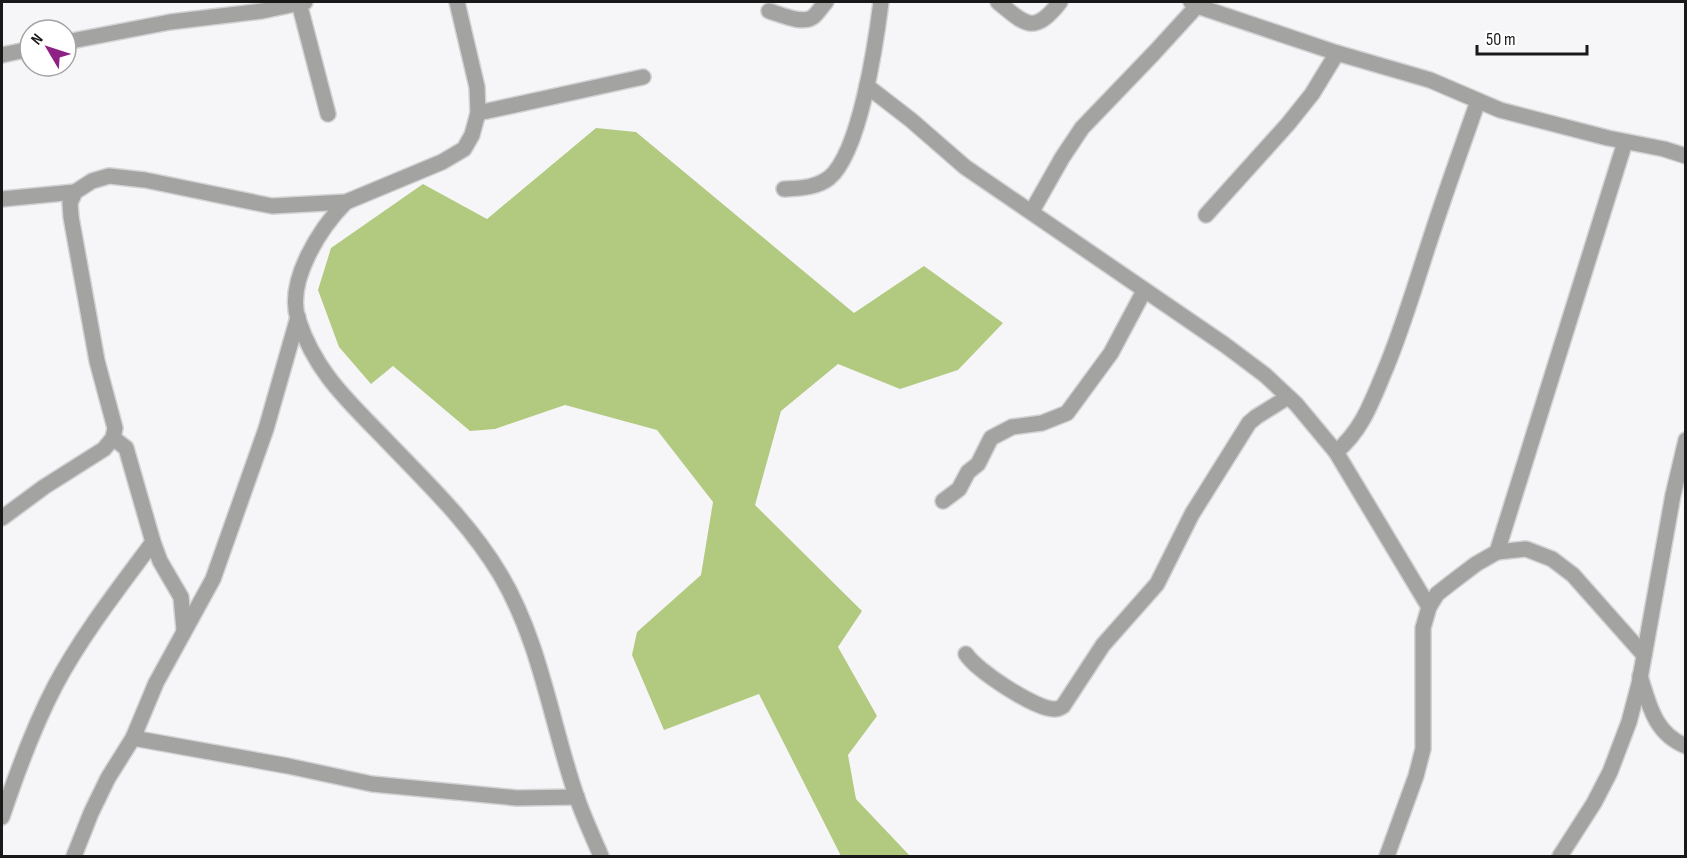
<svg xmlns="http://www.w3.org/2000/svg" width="1687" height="858" font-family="'Sofia Sans Condensed',sans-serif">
  <rect width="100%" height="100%" fill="#f6f6f9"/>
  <polygon fill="#b2ca7f" points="596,128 636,132 854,313 924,266 1003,323 958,370 900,389 838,364 781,411 755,505 862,611 838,647 877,716 848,755 856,799 910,856 841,856 759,694 664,730 632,655 637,632 701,575 713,502 657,430 565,405 495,429 470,431 393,366 371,384 339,347 318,290 331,248 423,184 487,219"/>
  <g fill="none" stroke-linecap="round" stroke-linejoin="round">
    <defs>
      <g id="street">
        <path d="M998,2C1026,25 1034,35 1060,2"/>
        <polyline points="1191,2 1197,6 1337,53 1430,80 1500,110 1608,138 1664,149 1686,156"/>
        <polyline points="299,3 328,114"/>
        <path d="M769,11C780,14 802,25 813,17C818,13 822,6 826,2"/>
        <polyline points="66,42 170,22 262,11 305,2"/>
        <polyline points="2,55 30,49"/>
        <polyline points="867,86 911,120 965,167 1225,345 1265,375 1296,404 1336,452 1429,607"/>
        <polyline points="478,113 643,77"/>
        <path d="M784,189C800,188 816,188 829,178C860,153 876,42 881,2"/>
        <polyline points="2,199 75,192"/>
        <path d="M346,202C320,228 286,281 298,319C315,371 346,399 382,436C424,480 469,522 500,574C541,643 551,723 577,798C584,818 593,837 601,856"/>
        <polyline points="1032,211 1062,158 1082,128 1154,53 1197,6"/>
        <polyline points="1206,215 1288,124 1312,94 1337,53"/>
        <polyline points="113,438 126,448 153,542 160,561 181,597 184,630"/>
        <path d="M1336,452C1361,431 1371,404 1383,375C1402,331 1415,285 1430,240C1445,193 1462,147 1478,101"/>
        <polyline points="943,501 959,489 968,472 978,464 991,438 1012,427 1042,423 1067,413 1111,353 1144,291"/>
        <polyline points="2,518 44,487 104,449 113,438 115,428 97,361 71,217 70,203 75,192 92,181 109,176 145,180 272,206 346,202 442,162 464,149 472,135 478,113 477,87 457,2"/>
        <polyline points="1497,552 1625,142"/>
        <path d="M966,654C976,670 1036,710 1055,709C1059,709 1060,708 1063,706L1103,645L1157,584L1192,514L1249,423L1256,417L1288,397"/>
        <path d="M1640,676C1649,705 1655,734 1686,746"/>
        <polyline points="133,738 288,766 372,784 517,798 577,797"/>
        <path d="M2,817C17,772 33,728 55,686C82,635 119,588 153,542"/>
        <polyline points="74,856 91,813 108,778 133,738 156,683 213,579 266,429 298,317"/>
        <polyline points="1387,856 1416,776 1423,749 1423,628 1429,607 1437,594 1451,583 1476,564 1497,552 1526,549 1552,559 1573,575 1644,655"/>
        <polyline points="1560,856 1594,803 1610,772 1629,722 1639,684 1673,495 1686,440"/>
      </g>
    </defs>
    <use href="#street" stroke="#d3d3d5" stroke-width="18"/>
    <use href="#street" stroke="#a3a3a1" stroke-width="15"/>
  </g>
  <rect width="1687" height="858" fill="none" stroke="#19191a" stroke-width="6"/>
  <g transform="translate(48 48) rotate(309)"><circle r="28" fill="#ffffff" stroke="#a3a3a3" stroke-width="1.5"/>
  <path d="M0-4.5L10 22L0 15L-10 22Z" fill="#8f2184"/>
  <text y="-9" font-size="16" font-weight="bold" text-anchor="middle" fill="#19191a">N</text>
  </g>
  <path d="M1477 45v9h110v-9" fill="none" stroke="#19191a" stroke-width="3"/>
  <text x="1486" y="45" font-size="18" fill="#19191a" stroke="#ffffff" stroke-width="4.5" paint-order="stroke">50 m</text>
</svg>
